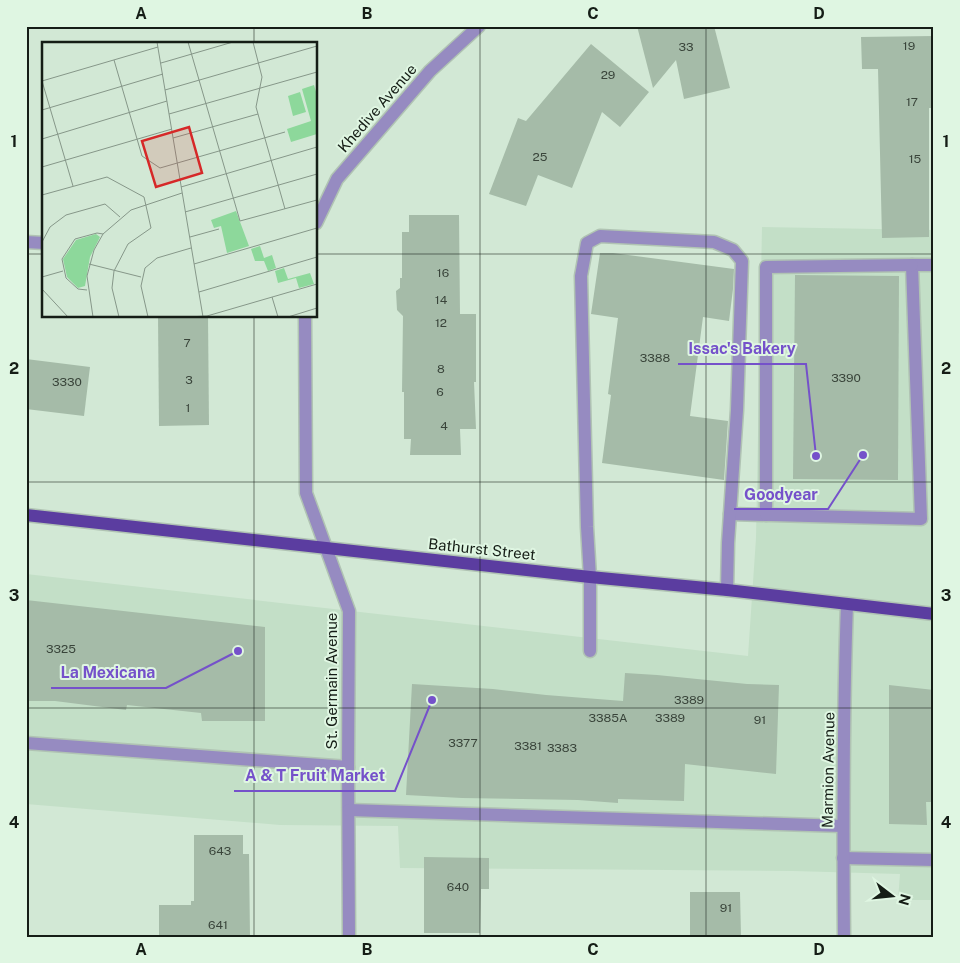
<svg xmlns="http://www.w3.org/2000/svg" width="960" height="963" font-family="'Public Sans',sans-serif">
  <rect width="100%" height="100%" fill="#d2e8d5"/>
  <polygon fill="#c3dfc7" points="762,227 934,230 934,900 898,900 900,874 793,871 400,868 398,826 280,825 26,804 26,574 748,656 756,538"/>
  <g fill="#a5bba8">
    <polygon points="637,26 714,26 730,88 684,99 676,60 653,88"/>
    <polygon points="934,36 934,108 929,108 929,237 882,238 878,69 862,69 861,37"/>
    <polygon points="591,44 649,92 620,127 602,112 572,188 538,175 526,206 489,194 518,118 526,121"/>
    <polygon points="409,215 459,215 460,314 476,314 476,382 474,382 476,429 460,429 461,455 410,455 411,439 404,439 404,392 402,392 403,316 397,310 396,291 400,288 400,278 402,278 402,232 409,232"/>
    <polygon points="600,253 613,253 734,269 733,289 729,321 703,317 690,416 728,421 724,480 602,463 611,395 608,394 618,318 591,314"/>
    <polygon points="795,275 899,276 898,480 793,479"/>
    <polygon points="158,316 208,316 209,425 159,426"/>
    <polygon points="26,359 90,367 84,416 26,409"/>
    <polygon points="26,600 265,627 265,721 202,721 201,713 127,705 126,710 55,701 26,701"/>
    <polygon points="625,673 657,675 747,684 779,685 776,774 685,764 684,801 618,799 618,803 578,800 462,798 406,795 412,684 493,689 546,695 623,701"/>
    <polygon points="889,685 934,690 934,802 926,802 927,825 889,824"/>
    <polygon points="194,835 243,835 243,854 249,854 250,937 159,937 159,905 191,905 191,901 194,901"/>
    <polygon points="424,857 489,858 489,889 481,889 480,933 424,933"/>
    <polygon points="690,892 740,892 741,937 690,937"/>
  </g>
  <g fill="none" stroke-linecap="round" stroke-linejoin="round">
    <defs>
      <g id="minor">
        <polyline points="316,223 337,179 430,71 479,26"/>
        <polyline points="26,242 44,243"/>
        <polyline points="305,316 306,493 349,611 348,767 349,937"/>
        <polyline points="730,514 921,519 912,265 934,265"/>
        <polyline points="766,515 766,267 912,265"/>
        <polyline points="590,651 590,577 587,527 581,276 587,243 600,236 714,242 733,250 742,261 737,410 728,543 727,590"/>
        <polyline points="26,743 348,767"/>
        <polyline points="349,810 843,826"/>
        <polyline points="843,858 934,860"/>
        <path d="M844,937C843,826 843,715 847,604"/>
      </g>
      <polyline id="major" points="26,515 590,577 727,590 934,614"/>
    </defs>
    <use href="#minor" stroke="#b0c3b3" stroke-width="15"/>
    <use href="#major" stroke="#b0c3b3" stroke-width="15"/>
    <use href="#minor" stroke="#968bc1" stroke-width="12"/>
    <use href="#major" stroke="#5b3da0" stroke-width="12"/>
  </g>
  <path fill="none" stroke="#151d16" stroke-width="1" stroke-opacity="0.55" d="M254,26V44M480,26V937M706,26V937M26,254H44M316,254H934M254,316V937M26,482H934M26,708H934"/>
  <g text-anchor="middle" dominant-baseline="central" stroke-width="4" stroke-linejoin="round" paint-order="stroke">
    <g font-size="12" fill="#39443a">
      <text x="909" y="46">19</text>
      <text x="686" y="47">33</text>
      <text x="608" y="75">29</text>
      <text x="912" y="102">17</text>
      <text x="540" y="157">25</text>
      <text x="915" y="159">15</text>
      <text x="443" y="273">16</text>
      <text x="441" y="300">14</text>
      <text x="441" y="323">12</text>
      <text x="187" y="343">7</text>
      <text x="655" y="358">3388</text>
      <text x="441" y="369">8</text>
      <text x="846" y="378">3390</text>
      <text x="189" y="380">3</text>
      <text x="67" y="382">3330</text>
      <text x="440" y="392">6</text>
      <text x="188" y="408">1</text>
      <text x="444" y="426">4</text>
      <text x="61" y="649">3325</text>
      <text x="689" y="700">3389</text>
      <text x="608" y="718">3385A</text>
      <text x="670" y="718">3389</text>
      <text x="760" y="720">91</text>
      <text x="463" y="743">3377</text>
      <text x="528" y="746">3381</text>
      <text x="562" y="748">3383</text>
      <text x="220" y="851">643</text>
      <text x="458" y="887">640</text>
      <text x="726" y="908">91</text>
      <text x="218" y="925">641</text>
    </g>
    <g font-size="15" fill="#151d16" stroke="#dff6e2">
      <text transform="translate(377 108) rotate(-49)">Khedive Avenue</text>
      <text transform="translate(482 549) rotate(6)">Bathurst Street</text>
      <text transform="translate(331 681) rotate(-90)">St. Germain Avenue</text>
      <text transform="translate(828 770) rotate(-89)">Marmion Avenue</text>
    </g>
  </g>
  <g transform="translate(42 42)">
    <rect width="275" height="275" fill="#d2e8d5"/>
    <path d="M272,43L275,53V92L249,100L245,87L269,79L260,47ZM258,50L264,70L251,74L246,54ZM194,169L207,204L185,211L179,184L172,186L169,178ZM54,192L58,195L48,215L43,244L36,246L25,235L21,217L34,198ZM218,204L222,216L230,213L234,226L226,229L222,219H213L209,207ZM242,226L246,237L268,231L272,242L257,246L254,236L236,241L233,229Z" fill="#8dd89b"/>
    <path fill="none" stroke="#869789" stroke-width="1" d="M115,0L161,275M146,0L198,179L275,158M211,0L220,35L214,65L243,167M72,18L100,114L118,126L243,90M119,21L191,0M0,39L116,5M0,39L31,144M123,48L275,4M0,68L121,32M127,72L275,30M131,96L216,72M0,97L125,59M0,125L130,87M139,145L275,105M0,153L65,135L102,155L109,186L86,202L72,229L70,246L77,275M143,170L275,132M148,195L177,187M0,200L8,185L24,173L63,162L78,175M47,222L99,235M152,222L275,186M0,235L21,229M0,247L26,275M45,248L36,247L24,236L20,217L33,197L55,191L61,192M157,250L275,215M230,255L236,275M51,275L45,234L52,208L61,192L89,168L140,151M106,275L99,244L103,226L115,216L149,206M145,275L165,274L275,242M246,275L275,266"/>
    <path fill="#d62828" fill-opacity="0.15" stroke="#d62828" stroke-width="2.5" d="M147,85L160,131L114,145L100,99Z"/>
    <rect width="275" height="275" fill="none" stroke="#151d16" stroke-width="2.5"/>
  </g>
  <path fill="none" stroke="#7551ca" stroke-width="2" d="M816 456L806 364H678M863 455L828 509H734M238 651L166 688H51M432 700L395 791H234"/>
  <g fill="#7551ca" stroke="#dff6e2" stroke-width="2">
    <circle cx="816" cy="456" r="5"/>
    <circle cx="863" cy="455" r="5"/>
    <circle cx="238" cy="651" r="5"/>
    <circle cx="432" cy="700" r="5"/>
  </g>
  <g font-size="16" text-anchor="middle" font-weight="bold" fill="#7551ca" stroke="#dff6e2" stroke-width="4" stroke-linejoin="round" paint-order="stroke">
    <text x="742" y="354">Issac's Bakery</text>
    <text x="781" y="500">Goodyear</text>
    <text x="108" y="678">La Mexicana</text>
    <text x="315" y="781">A &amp; T Fruit Market</text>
  </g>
  <rect width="960" height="963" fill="none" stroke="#dff6e2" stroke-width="55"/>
  <g transform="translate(892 896) rotate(106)" stroke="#dff6e2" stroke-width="4" paint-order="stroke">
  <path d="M0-4L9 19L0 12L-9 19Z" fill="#151d16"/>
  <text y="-8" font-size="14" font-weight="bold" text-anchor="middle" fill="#151d16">N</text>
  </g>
  <rect x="28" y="28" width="904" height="908" fill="none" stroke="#151d16" stroke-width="2"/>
  <g font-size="16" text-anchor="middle" font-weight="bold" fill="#151d16">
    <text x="141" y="19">A</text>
    <text x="367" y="19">B</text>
    <text x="593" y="19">C</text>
    <text x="819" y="19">D</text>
    <text x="14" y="147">1</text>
    <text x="946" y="147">1</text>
    <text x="14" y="374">2</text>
    <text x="946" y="374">2</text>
    <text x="14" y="601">3</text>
    <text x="946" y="601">3</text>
    <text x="14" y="828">4</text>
    <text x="946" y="828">4</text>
    <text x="141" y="955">A</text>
    <text x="367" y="955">B</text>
    <text x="593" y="955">C</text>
    <text x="819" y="955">D</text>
  </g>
</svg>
